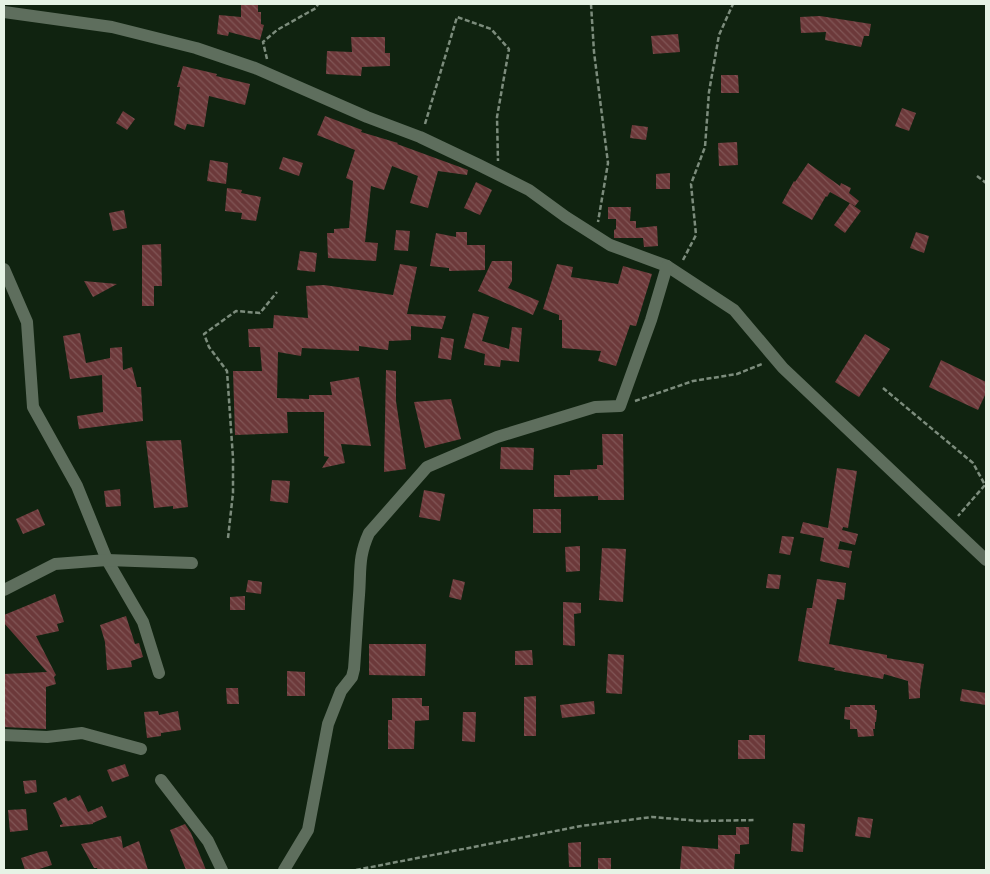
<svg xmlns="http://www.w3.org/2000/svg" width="990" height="874" font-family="'Space Grotesk',sans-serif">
  <defs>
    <pattern id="building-back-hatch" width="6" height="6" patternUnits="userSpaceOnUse" patternTransform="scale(1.25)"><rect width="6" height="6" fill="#6c393a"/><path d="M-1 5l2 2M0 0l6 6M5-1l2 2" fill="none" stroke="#815656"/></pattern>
  </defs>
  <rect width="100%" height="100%" fill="#102310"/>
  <g fill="url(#building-back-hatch)">
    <polygon points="241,4 258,4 258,12 261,12 261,24 264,25 260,40 229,32 228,36 217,34 219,15 241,17"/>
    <polygon points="820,16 871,24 869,36 864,36 861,47 825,40 826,32 801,33 800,17"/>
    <polygon points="678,34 680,52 653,54 651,36"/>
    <polygon points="351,37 385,37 385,53 390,53 390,66 362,67 361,76 326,74 327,51 352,52"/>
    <polygon points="183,66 217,74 216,76 250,84 245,105 209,96 204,127 187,124 185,130 174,125 180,87 177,87"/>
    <polygon points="721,75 738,75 739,93 721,93"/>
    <polygon points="902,108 916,113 909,131 895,126"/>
    <polygon points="123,111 135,119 127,130 116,123"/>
    <polygon points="325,116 362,130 361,132 398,143 397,144 468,170 467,175 438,171 428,208 410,203 418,176 392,166 384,190 371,186 365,242 378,243 376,261 328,258 327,233 334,233 334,229 349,228 353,181 346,178 355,150 317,135"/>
    <polygon points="632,125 648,127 646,140 630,138"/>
    <polygon points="737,142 738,165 719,166 718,143"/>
    <polygon points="283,157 303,163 299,176 279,169"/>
    <polygon points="210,160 228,163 226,184 207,181"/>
    <polygon points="808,163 840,186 841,183 851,188 849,193 859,201 855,206 830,192 827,197 826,196 812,220 782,203 794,181 795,182"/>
    <polygon points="670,173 670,189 656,189 656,174"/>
    <polygon points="476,182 492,190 480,215 464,208"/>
    <polygon points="227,188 242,190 241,193 261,197 256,221 241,219 242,213 225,211"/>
    <polygon points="850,203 861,211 845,233 834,225"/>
    <polygon points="608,207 631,207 630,221 636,221 636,228 657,226 658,246 644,247 643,238 614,238 614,230 616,229 616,219 608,219"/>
    <polygon points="124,210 127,228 113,231 109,213"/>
    <polygon points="396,230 410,231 408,251 394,250"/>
    <polygon points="456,232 467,232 467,245 485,245 485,270 449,271 449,268 430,266 436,233 456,237"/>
    <polygon points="916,232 929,236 924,253 910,248"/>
    <polygon points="161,244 162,286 154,286 154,306 142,306 142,245"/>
    <polygon points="300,251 317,253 315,272 297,270"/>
    <polygon points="492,261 512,261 512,281 508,288 539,301 533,315 478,291"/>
    <polygon points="400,264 417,267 407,314 446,316 442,329 411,326 411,340 389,341 388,350 359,346 359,351 302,348 301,356 278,352 277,398 309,399 309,395 332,395 330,382 359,377 371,446 341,444 345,463 322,468 329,457 324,456 324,412 287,412 288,433 235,435 233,371 262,371 260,347 249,347 248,329 273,328 274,315 308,318 306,286 324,285 393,295"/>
    <polygon points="557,264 573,267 571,277 618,284 623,266 652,274 636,326 630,325 616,366 598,361 601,351 562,348 562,320 559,320 559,315 543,309"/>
    <polygon points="84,281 117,284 93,297"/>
    <polygon points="473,313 489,317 482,341 509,349 512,327 522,328 519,362 501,360 500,367 484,365 485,354 464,348"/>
    <polygon points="80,333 86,363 110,358 110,348 122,347 123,370 132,367 137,387 141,387 143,421 79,429 77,416 103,412 102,375 70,379 63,336"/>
    <polygon points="865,334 890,349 859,397 835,382"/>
    <polygon points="441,337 454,339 451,360 438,358"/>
    <polygon points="941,360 986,382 986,393 978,410 929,387"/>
    <polygon points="386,370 396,371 396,401 406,469 384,472"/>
    <polygon points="451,399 461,439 425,448 414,402"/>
    <polygon points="602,434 623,434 624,500 598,500 598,496 554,497 554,475 570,475 570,470 597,469 597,465 603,465"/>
    <polygon points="181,440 188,507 173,509 173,506 154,508 146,441"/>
    <polygon points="501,447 534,448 533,470 500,469"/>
    <polygon points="837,468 857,471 848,528 843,527 842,530 858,534 855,545 840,541 838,549 852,551 849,568 820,561 824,538 800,533 803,522 828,528"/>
    <polygon points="272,480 290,481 288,503 270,501"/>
    <polygon points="120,489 121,506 106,507 104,491"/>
    <polygon points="424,490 445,494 440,521 419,517"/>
    <polygon points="38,509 45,525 23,534 16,519"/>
    <rect x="533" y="509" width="28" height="24"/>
    <polygon points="782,536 794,537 790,555 779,553"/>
    <polygon points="580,546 580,571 566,572 565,547"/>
    <polygon points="602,548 626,549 623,602 599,600"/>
    <polygon points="768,574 781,575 779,589 766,588"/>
    <polygon points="453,579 465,582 461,600 449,597"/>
    <polygon points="817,579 846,583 844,600 837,599 829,644 887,655 887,658 924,664 920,690 920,698 909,699 908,681 884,674 883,679 834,670 835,668 798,661 807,608 812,608"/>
    <polygon points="248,580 262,582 261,594 246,592"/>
    <polygon points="55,594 64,622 57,624 59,631 36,636 56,675 54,677 56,684 46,687 46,729 4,727 4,674 47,672 4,623 4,615"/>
    <polygon points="245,596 245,610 230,610 230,597"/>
    <polygon points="563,602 581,603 581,613 574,614 575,646 563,645"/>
    <polygon points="126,616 135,644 139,643 143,657 131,661 132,667 107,670 105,642 100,625"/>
    <polygon points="369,644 426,644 425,676 369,675"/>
    <polygon points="532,650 533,665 515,665 515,651"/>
    <polygon points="608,654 624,655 622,694 606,693"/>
    <polygon points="287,671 305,672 305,696 287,696"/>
    <polygon points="226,688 238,688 239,704 227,704"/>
    <polygon points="962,689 986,693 986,705 960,701"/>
    <polygon points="536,696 536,736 524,736 524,697"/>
    <polygon points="392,698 422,698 422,706 429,706 429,720 415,721 414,749 388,749 388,720 392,720"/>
    <polygon points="594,701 595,714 562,718 560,705"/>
    <polygon points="850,705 875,705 875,710 877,710 876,722 875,722 875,729 873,729 874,736 858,737 857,729 850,729 850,720 844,719 845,707 850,707"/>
    <polygon points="158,711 159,715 178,711 181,730 161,733 161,736 147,738 144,712"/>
    <polygon points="463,712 476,712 475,742 462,741"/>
    <polygon points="749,735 765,735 765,759 738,759 738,740 749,740"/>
    <polygon points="125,764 129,776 112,782 107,770"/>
    <polygon points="36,780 37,792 25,794 23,781"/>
    <polygon points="80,795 88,812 102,806 107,817 93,823 93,824 60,827 60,825 63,824 53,803 66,797 68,801"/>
    <polygon points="26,809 28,830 10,832 8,810"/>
    <polygon points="858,817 873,819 870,838 855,836"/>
    <polygon points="793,823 805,824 803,852 791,851"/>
    <polygon points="185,824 191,833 206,870 186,870 170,830"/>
    <polygon points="736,827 749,827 749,844 740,845 740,854 735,854 734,870 680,870 682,846 718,849 718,835 736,835"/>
    <polygon points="121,836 123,848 139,841 148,870 98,870 97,868 94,868 81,844"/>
    <polygon points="581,842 581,867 569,867 568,843"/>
    <polygon points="47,851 52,865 36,870 25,870 21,858 40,852"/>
    <rect x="598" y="858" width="13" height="12"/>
  </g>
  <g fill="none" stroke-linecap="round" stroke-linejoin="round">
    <g stroke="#7c8c7c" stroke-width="2.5" stroke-dasharray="5 2.5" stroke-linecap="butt">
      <polyline points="591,4 594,52 608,163 598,222"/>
      <polyline points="267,59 263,42 277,30 316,8 318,4"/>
      <polyline points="425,124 457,17 491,29 509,49 497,117 498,161"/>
      <polyline points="977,176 986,183"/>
      <polyline points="683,260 696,235 691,184 705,147 709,92 719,35 733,4"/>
      <polyline points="883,388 973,463 985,485 958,516"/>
      <polyline points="635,401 693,381 737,374 762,364"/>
      <polyline points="228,538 233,493 233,458 227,371 209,347 204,334 236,311 260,313 277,292"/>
      <polyline points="356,870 581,826 652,817 700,821 756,820"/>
    </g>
    <g stroke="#5e6e5d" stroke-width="12">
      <polyline points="4,12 112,27 196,48 255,68 367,117 420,137 479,165 529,190 566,217 610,245 667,266 734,310 783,368 986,560"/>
      <polyline points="4,269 27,322 33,407 77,486 107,560 143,622 159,673"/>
      <polyline points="4,590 55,564 107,560 192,563"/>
      <polyline points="4,735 47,737 82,733 141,749"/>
      <polyline points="161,780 208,841 222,870"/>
      <path d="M284,870L308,830L328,724L341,691L352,677L354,669C356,644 357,620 359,595C361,570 358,557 369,533L427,467L497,437L595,407L620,406L651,320L667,266"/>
    </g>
  </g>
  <rect width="990" height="874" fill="none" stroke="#e6f3e5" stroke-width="10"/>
</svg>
